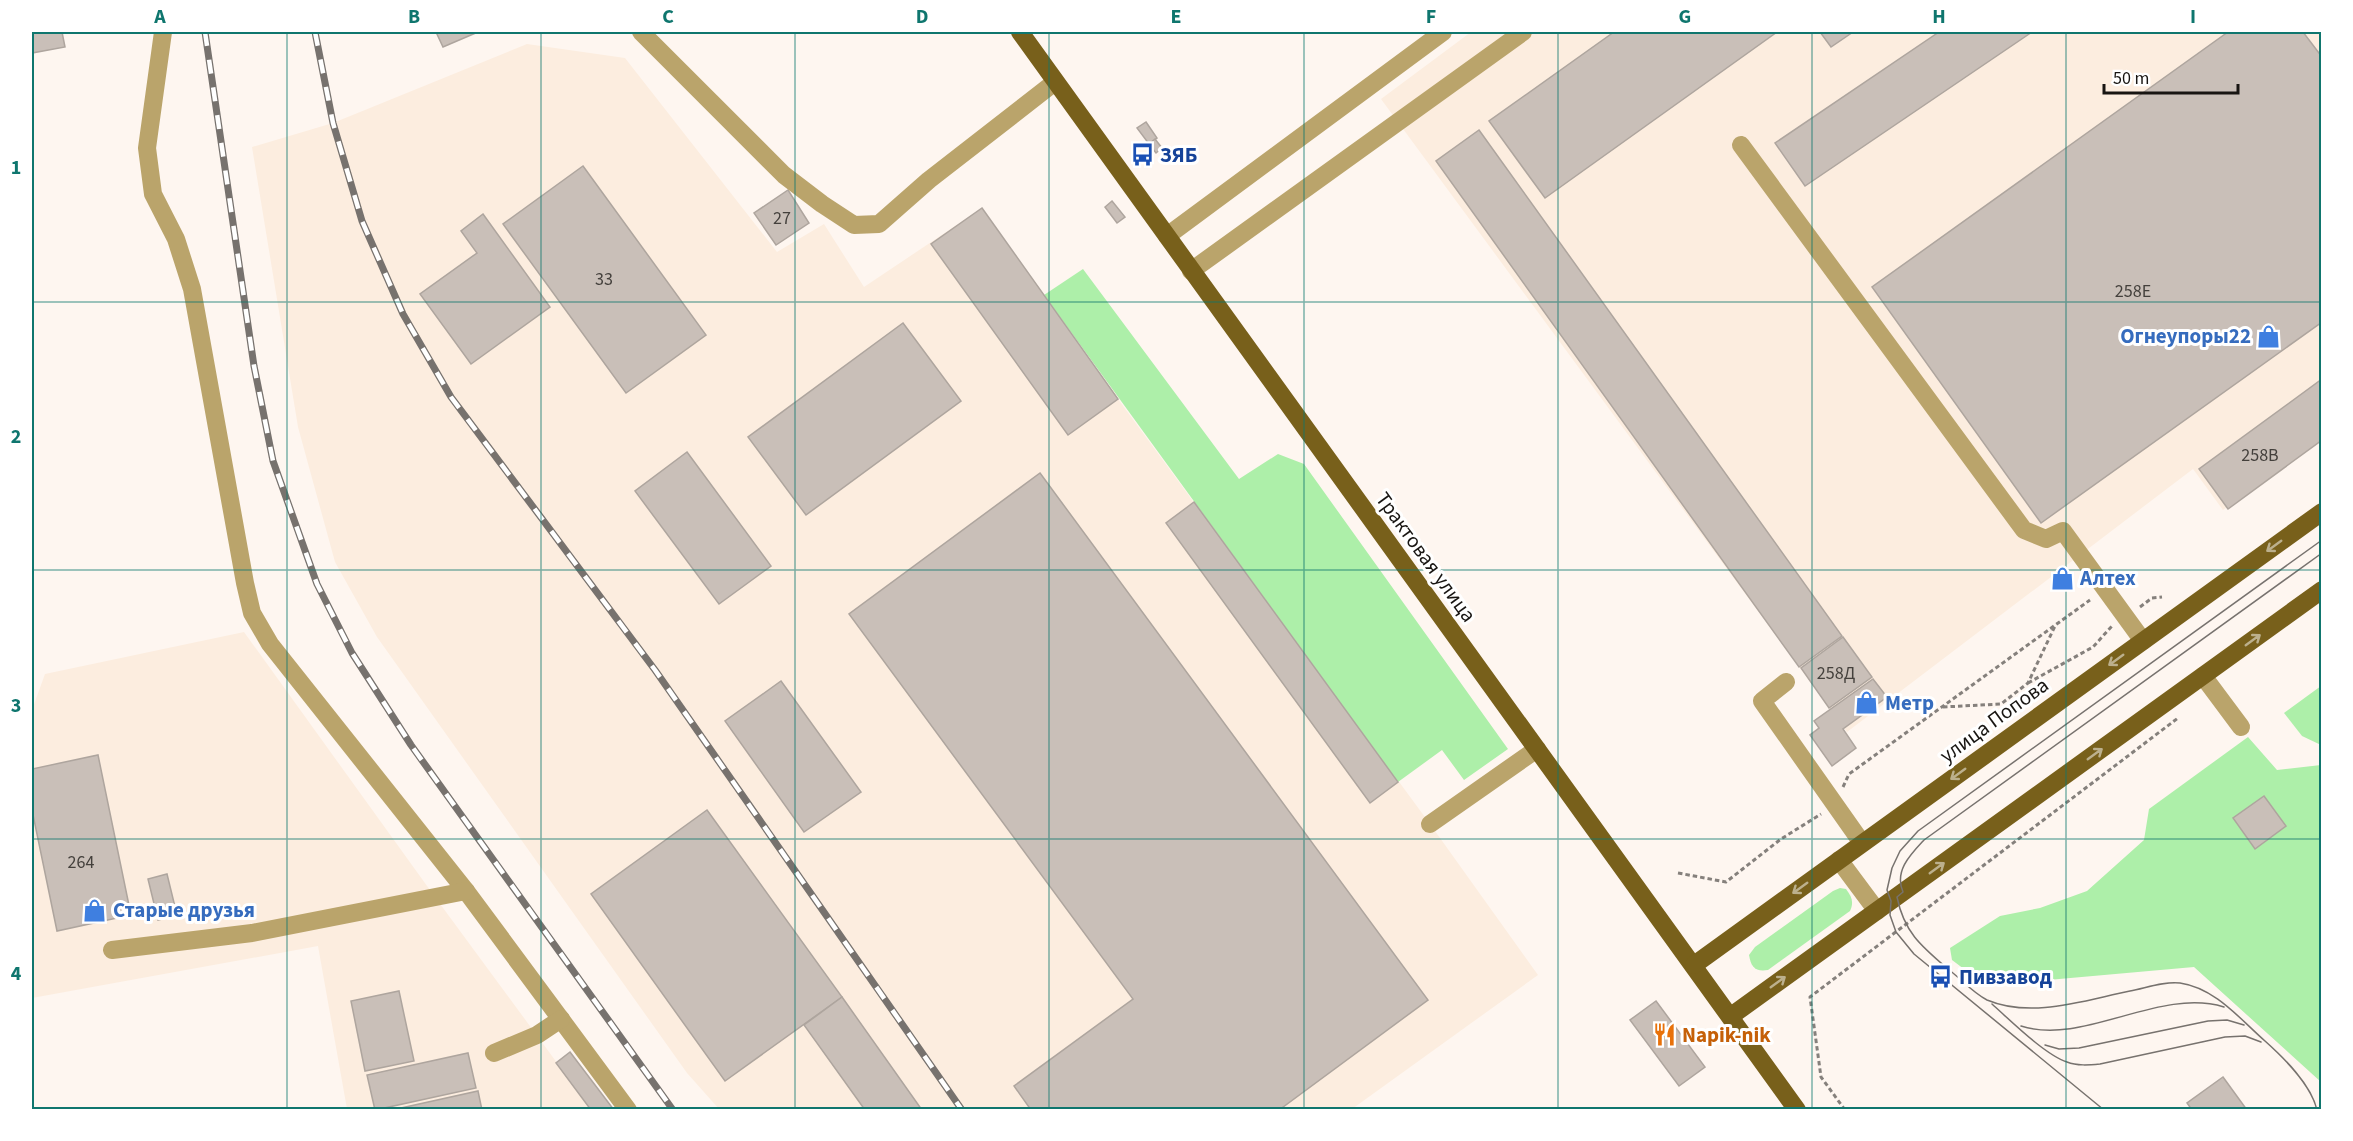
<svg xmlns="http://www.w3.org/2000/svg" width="2353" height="1141" font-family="'Source Sans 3',sans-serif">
  <rect width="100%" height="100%" fill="#fef6f0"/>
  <g fill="#fceddf">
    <polygon points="1471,32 2321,32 2321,439 2223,510 2193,469 1847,732 1381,99"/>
    <polygon points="527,44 625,58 777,252 824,224 864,287 982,208 1118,399 1430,824 1538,975 1352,1109 719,1109 687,1073 377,637 335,562 298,427 252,147 333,123"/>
    <polygon points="244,632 435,897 591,1109 347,1109 318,946 32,998 32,710 45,674"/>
  </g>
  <g fill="#adefa9">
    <polygon points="1083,269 1239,479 1278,454 1304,464 1508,749 1464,780 1442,750 1398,782 1044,295"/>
    <polygon points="2321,686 2321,745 2302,736 2284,713"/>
    <polygon points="2248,737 2277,770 2321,765 2321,1082 2194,967 2048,980 1976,978 1952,960 1950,948 2000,916 2040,908 2087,891 2144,840 2149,809"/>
    <path d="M1840,888L1846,889C1852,897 1854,902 1850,911L1768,970C1755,972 1751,967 1749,955L1755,947L1833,891Z"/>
  </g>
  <g fill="#c9bfb8" stroke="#aea59e" stroke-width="1.5">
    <polygon points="32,32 62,32 65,47 32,53"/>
    <polygon points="436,32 478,32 443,47"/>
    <polygon points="1614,32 1777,32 1545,198 1489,121"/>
    <polygon points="1820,32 1853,32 1831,47"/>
    <polygon points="1939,32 2032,32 1805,186 1775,143"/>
    <polygon points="2228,32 2303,32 2322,57 2322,322 2041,523 1872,287"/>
    <polygon points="1146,122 1157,138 1149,144 1137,128"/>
    <polygon points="1479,130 1842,636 1799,667 1436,161"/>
    <polygon points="1155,139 1162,148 1156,153 1149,144"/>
    <polygon points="583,166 706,335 626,393 503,224"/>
    <polygon points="788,190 809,223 776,245 754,213"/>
    <polygon points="1112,201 1125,217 1117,223 1105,207"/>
    <polygon points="982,208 1118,399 1068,435 931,244"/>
    <polygon points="483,214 550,307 471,364 420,294 477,253 461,231"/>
    <polygon points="903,323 961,401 806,515 748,437"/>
    <polygon points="2322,379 2322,440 2228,509 2199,469"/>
    <polygon points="687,452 771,566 719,604 635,491"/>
    <polygon points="1040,473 1428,1000 1279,1110 1031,1110 1014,1086 1133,999 849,614"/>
    <polygon points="1194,502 1398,782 1370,803 1166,523"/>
    <polygon points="1843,637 1872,677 1829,708 1801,668"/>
    <polygon points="1873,679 1887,697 1843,729 1856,748 1832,766 1810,735 1819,728 1814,721"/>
    <polygon points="781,681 861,792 804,832 725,721"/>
    <polygon points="98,755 131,915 57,931 32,810 32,769"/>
    <polygon points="2264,796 2286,826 2255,849 2233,818"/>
    <polygon points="707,810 842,997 725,1081 591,894"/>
    <polygon points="167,874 177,915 158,920 148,879"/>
    <polygon points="399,991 414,1061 365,1071 351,1001"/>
    <polygon points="842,997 922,1110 865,1110 804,1025"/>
    <polygon points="1656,1001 1705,1067 1679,1086 1630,1020"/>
    <polygon points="570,1052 614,1110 591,1110 556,1063"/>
    <polygon points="468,1053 476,1088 375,1110 367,1075"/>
    <polygon points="2223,1077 2247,1110 2192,1110 2187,1103"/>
    <polygon points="478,1091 482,1110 392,1110"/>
  </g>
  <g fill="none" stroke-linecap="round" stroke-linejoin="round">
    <g stroke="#85807c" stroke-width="3" stroke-dasharray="4.5 3" stroke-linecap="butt">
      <polyline points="2140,607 2152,598 2162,597"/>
      <polyline points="2028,683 2093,647 2112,626"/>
      <polyline points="1943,707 2001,704 2028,683 2055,626"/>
      <polyline points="1843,787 1849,774 2090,600"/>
      <polyline points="1678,873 1726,882 1781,839 1821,814"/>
      <polyline points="1845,1110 1821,1077 1810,997 2178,718"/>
    </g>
    <g stroke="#baa46b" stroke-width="18">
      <polyline points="163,32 147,148 153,194 176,239 192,289 245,583 252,613 270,644 466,891 628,1110"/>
      <polyline points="641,32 784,175 822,204 854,225 879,224 929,180 1055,82"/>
      <polyline points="1741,145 2024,530 2046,539 2063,531 2143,641"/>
      <polyline points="1167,236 1443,32"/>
      <polyline points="1191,271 1523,32"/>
      <polyline points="2203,676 2241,727"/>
      <polyline points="1786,682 1762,701 1862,843"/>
      <polyline points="1430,824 1537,749"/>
      <polyline points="1839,860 1877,911"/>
      <polyline points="112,950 252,933 466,891"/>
      <polyline points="494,1053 537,1035 561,1019"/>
    </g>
    <g stroke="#78601b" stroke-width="18">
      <polyline points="1020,32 1797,1110"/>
      <polyline points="1694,965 2322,512"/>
      <polyline points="1731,1016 2322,590"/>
    </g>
    <g stroke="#77726e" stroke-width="1.5">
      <path d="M1992,1004C2010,1020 2045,1055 2067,1062C2077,1066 2089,1065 2100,1064L2225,1037L2245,1036L2261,1042"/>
      <path d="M2021,1026C2084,1046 2159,987 2224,1007"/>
      <polyline points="2045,1045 2059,1049 2079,1048 2208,1021 2227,1020 2244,1025"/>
      <polyline points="2104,1110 1914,954 1896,932 1890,915 1891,901 1887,890 1892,868 1900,851 1918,831 2322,540"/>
      <path d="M2317,1110C2311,1084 2284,1058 2265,1041C2240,1019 2215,988 2180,983C2164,981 2146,988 2130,991C2085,1000 2032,1019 1987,1000C1973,993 1960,978 1948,969C1921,946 1904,932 1897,897L1903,892C1894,871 1910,855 1924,840L2322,553"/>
    </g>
    <defs>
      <g id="rail">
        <polyline points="205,32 254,366 273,461 317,584 352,653 411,745 673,1110"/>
        <polyline points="315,32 333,123 362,221 403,314 451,397 655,670 962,1110"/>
      </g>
    </defs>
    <use href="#rail" stroke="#77726e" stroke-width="7"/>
    <use href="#rail" stroke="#fff" stroke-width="4.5" stroke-dasharray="14" stroke-linecap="butt"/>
  </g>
  <defs><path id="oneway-shaft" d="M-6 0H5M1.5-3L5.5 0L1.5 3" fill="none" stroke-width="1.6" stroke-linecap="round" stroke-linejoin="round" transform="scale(1.5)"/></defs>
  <g stroke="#bcb08d">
    <use href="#oneway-shaft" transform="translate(2274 546) rotate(144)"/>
    <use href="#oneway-shaft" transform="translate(2253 640) rotate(-36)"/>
    <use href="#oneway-shaft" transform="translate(2116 660) rotate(144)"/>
    <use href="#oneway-shaft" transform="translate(2095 754) rotate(-36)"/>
    <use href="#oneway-shaft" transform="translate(1958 774) rotate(144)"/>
    <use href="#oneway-shaft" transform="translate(1937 868) rotate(-36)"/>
    <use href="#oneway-shaft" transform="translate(1800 888) rotate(144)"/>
    <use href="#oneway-shaft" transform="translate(1778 982) rotate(-36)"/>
  </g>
  <path fill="none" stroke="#0f766e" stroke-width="1.5" stroke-opacity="0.55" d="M287,32V1110M541,32V1110M795,32V1110M1049,32V1110M1304,32V1110M1558,32V1110M1812,32V1110M2066,32V1110M32,302H2322M32,570H2322M32,839H2322"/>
  <defs>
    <symbol id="bus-bare" viewBox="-9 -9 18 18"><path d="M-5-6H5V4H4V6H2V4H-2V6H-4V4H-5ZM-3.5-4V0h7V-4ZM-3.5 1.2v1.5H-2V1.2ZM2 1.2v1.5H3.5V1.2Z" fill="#1a4fb4" stroke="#fff" stroke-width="2.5" paint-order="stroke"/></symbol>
    <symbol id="shop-bare" viewBox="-9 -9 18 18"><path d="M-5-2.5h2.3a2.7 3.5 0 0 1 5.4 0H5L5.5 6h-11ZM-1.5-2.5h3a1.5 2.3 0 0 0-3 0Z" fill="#3f7fe0" stroke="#fff" stroke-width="2.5" paint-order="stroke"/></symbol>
    <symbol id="restaurant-bare" viewBox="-9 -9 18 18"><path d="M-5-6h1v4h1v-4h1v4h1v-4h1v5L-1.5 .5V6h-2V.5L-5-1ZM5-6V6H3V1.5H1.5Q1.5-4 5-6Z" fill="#e8710a" stroke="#fff" stroke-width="2.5" paint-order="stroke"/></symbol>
  </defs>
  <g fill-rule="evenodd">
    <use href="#bus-bare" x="1126" y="138" width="33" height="33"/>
    <use href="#shop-bare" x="2252" y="320" width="33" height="33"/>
    <use href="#shop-bare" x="2046" y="562" width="33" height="33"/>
    <use href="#shop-bare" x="1850" y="686" width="33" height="33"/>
    <use href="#shop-bare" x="78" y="894" width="33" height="33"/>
    <use href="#bus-bare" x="1924" y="960" width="33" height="33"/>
    <use href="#restaurant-bare" x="1648" y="1018" width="33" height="33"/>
  </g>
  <g text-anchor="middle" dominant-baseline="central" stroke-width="6" stroke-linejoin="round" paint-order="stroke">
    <g font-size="18" fill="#44403c">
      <text x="782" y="218">27</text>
      <text x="604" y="279">33</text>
      <text x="2133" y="291">258Е</text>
      <text x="2260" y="455">258В</text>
      <text x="1836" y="673">258Д</text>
      <text x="81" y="862">264</text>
    </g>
    <g font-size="21" font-weight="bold" fill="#164399" stroke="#fff" text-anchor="start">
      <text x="1160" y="155">ЗЯБ</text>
      <text x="1959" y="977">Пивзавод</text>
    </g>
    <g font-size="21" font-weight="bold" fill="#366cbe" stroke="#fff" text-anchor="start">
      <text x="2251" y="336" text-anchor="end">Огнеупоры22</text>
      <text x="2080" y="578">Алтех</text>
      <text x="1885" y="703">Метр</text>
      <text x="113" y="910">Старые друзья</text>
    </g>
    <g font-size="21" fill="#181512" stroke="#fff">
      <text transform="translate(1426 557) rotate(54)">Трактовая улица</text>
      <text transform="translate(1994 720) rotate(-36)">улица Попова</text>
    </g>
    <g font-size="21" font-weight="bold" fill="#c56008" stroke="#fff" text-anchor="start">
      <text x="1682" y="1035">Napik-nik</text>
    </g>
  </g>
  <rect width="2353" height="1141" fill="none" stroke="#ffffff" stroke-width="66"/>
  <path d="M2104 84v9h134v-9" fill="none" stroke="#181512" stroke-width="3"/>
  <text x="2113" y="84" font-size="18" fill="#181512" stroke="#ffffff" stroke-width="4.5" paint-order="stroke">50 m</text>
  <rect x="33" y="33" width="2287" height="1075" fill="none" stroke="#0f766e" stroke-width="2"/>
  <g font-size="20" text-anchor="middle" font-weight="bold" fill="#0f766e">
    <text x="160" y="23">A</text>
    <text x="414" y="23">B</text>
    <text x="668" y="23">C</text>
    <text x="922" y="23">D</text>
    <text x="1176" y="23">E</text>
    <text x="1431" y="23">F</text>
    <text x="1685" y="23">G</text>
    <text x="1939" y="23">H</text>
    <text x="2193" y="23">I</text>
    <text x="16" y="174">1</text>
    <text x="16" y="443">2</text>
    <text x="16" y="712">3</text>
    <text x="16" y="980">4</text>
  </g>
</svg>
